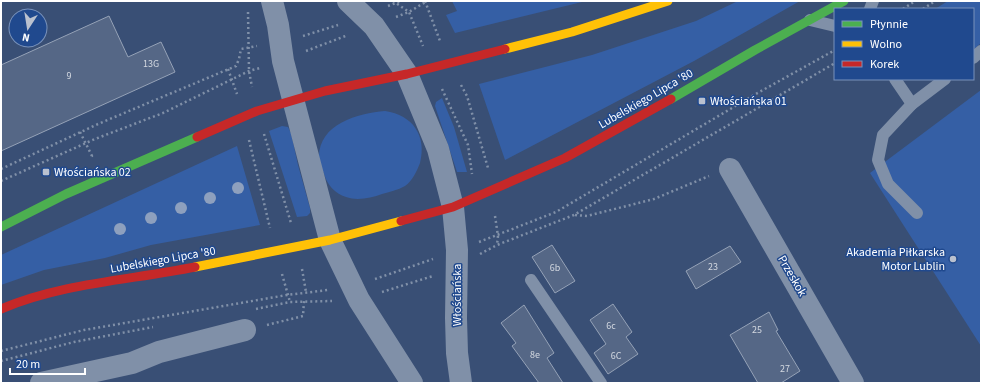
<svg xmlns="http://www.w3.org/2000/svg" width="982" height="384" font-family="'Source Sans 3',sans-serif">
  <rect width="100%" height="100%" fill="#394f75"/>
  <g fill="#355fa5">
    <polygon points="452,1 586,1 455,33 446,15 457,11"/>
    <polygon points="738,1 800,1 694,61 505,160 479,84 592,55 696,21"/>
    <polygon points="948,1 981,1 981,43 973,50 973,9 935,9"/>
    <polygon points="981,90 981,346 870,173"/>
    <polygon points="442,98 454,127 467,172 457,172 435,106 436,102"/>
    <path d="M385,111C413,115 427,136 420,163C417,171 412,181 405,186C398,190 389,192 382,194C371,198 357,201 346,197C335,194 327,184 324,174C322,169 319,162 319,157C319,124 358,113 385,111Z"/>
    <polygon points="282,126 288,127 291,133 298,165 310,208 310,213 307,216 297,217 269,131"/>
    <polygon points="237,146 260,225 151,245 105,258 44,270 1,285 1,255"/>
  </g>
  <g fill="#556786" stroke="#95a2b7">
    <polygon points="109,16 128,57 161,42 175,72 1,151 1,65"/>
    <polygon points="552,245 575,281 555,293 532,257"/>
    <polygon points="730,246 741,262 696,289 686,271"/>
    <polygon points="613,304 632,332 626,337 638,354 608,374 594,353 606,344 590,320"/>
    <polygon points="524,305 554,353 547,358 563,383 539,383 512,346 516,343 501,323"/>
    <polygon points="769,312 778,330 776,331 800,371 781,383 758,383 730,335"/>
  </g>
  <g fill="none" stroke-linecap="round" stroke-linejoin="round">
    <g stroke="#8090a8" stroke-width="2.5" stroke-dasharray="2 3" stroke-linecap="butt">
      <polyline points="393,1 409,12 423,46"/>
      <polyline points="425,1 440,41"/>
      <polyline points="388,6 401,1"/>
      <polyline points="903,9 915,1"/>
      <polyline points="923,9 935,1"/>
      <polyline points="248,12 249,71 252,87"/>
      <polyline points="396,17 409,12 427,1"/>
      <polyline points="303,36 338,25"/>
      <polyline points="306,51 348,35"/>
      <polyline points="228,69 237,94"/>
      <polyline points="461,85 467,96 488,168"/>
      <polyline points="442,89 468,145 472,174"/>
      <polyline points="80,132 92,156 91,156"/>
      <polyline points="264,134 291,223"/>
      <polyline points="249,140 270,228"/>
      <polyline points="1,169 98,124 236,66 239,59 241,49 257,46"/>
      <polyline points="1,181 95,139 163,113 249,71 260,68"/>
      <polyline points="575,215 587,216 654,199 709,176"/>
      <polyline points="495,216 498,236 497,245"/>
      <polyline points="479,242 556,212 754,95 835,50"/>
      <polyline points="480,254 497,245 574,215 835,63"/>
      <polyline points="302,269 306,292"/>
      <polyline points="282,274 290,302"/>
      <polyline points="375,279 433,259"/>
      <polyline points="382,292 433,276"/>
      <polyline points="256,309 290,302 332,301"/>
      <polyline points="267,325 303,316 304,301"/>
      <polyline points="1,351 84,330 287,295 328,290"/>
      <polyline points="1,361 74,342 153,327"/>
    </g>
    <g stroke="#8090a8" stroke-width="12">
      <polyline points="870,9 873,1"/>
      <polyline points="810,20 835,26"/>
      <polyline points="973,58 981,51"/>
      <polyline points="895,79 912,104"/>
      <polyline points="917,213 888,184 878,160 883,135 912,104 945,79"/>
      <polyline points="531,280 601,383"/>
    </g>
    <g stroke="#8090a8" stroke-width="22">
      <polyline points="272,1 278,25 283,61 330,240 359,300 412,383"/>
      <polyline points="348,1 374,26 407,74 438,149 453,207 457,250 456,318 457,353 461,383"/>
      <polyline points="730,169 853,383"/>
      <polyline points="41,383 132,363 159,352 245,330"/>
    </g>
    <g stroke="#4caf50" stroke-width="9">
      <polyline points="671,99 755,50 844,1"/>
      <polyline points="1,227 66,194 197,137"/>
    </g>
    <g stroke="#ffc107" stroke-width="9">
      <polyline points="505,49 572,32 668,1"/>
      <polyline points="195,267 330,240 401,221"/>
    </g>
    <g stroke="#c62828" stroke-width="9">
      <polyline points="197,137 257,111 325,91 407,74 505,49"/>
      <polyline points="401,221 453,207 565,158 671,99"/>
      <path d="M1,309C62,283 131,280 195,267"/>
    </g>
  </g>
  <g fill="#8ea0be">
    <circle cx="238" cy="188" r="6"/>
    <circle cx="210" cy="198" r="6"/>
    <circle cx="181" cy="208" r="6"/>
    <circle cx="151" cy="218" r="6"/>
    <circle cx="120" cy="229" r="6"/>
  </g>
  <g fill="#bac1cf" stroke="#20498e" stroke-width="1.5">
    <rect x="698" y="97" width="8" height="8" rx="2"/>
    <rect x="42" y="168" width="8" height="8" rx="2"/>
    <circle cx="953" cy="259" r="4"/>
  </g>
  <g text-anchor="middle" dominant-baseline="central" stroke-width="3" stroke-linejoin="round" paint-order="stroke">
    <g font-size="10" fill="#d4d9e1">
      <text x="151" y="64">13G</text>
      <text x="69" y="76">9</text>
      <text x="713" y="267">23</text>
      <text x="555" y="268">6b</text>
      <text x="611" y="326">6c</text>
      <text x="757" y="330">25</text>
      <text x="535" y="355">8e</text>
      <text x="616" y="356">6C</text>
      <text x="785" y="369">27</text>
    </g>
    <g font-size="12" fill="#fff" stroke="#20498e">
      <text transform="translate(646 99) rotate(-30)">Lubelskiego Lipca '80</text>
      <text transform="translate(163 260) rotate(-10)">Lubelskiego Lipca '80</text>
      <text transform="translate(792 276) rotate(60)">Przeskok</text>
      <text transform="translate(457 295) rotate(-90)">Włościańska</text>
    </g>
    <g font-size="12" fill="#fff" stroke="#20498e" text-anchor="start">
      <text x="710" y="101">Włościańska 01</text>
      <text x="54" y="172">Włościańska 02</text>
      <text x="945" y="252" text-anchor="end">Akademia Piłkarska<tspan x="945" dy="14">Motor Lublin</tspan></text>
    </g>
  </g>
  <rect width="982" height="384" fill="none" stroke="#ffffff" stroke-width="4"/>
  <rect x="834" y="8" width="140" height="72" fill="#20498e" stroke="#7992bb"/>
  <rect x="842" y="21" width="20" height="6" fill="#4caf50" stroke="#7992bb"/>
  <text x="870" y="28" font-size="12" fill="#ffffff">Płynnie</text>
  <rect x="842" y="41" width="20" height="6" fill="#ffc107" stroke="#7992bb"/>
  <text x="870" y="48" font-size="12" fill="#ffffff">Wolno</text>
  <rect x="842" y="61" width="20" height="6" fill="#c62828" stroke="#7992bb"/>
  <text x="870" y="68" font-size="12" fill="#ffffff">Korek</text>
  <g transform="translate(28 28) rotate(192)"><circle r="19" fill="#20498e" stroke="#7992bb"/>
  <path d="M0-3L7 15L0 10L-7 15Z" fill="#bac1cf"/>
  <text y="-6" font-size="11" font-weight="bold" text-anchor="middle" fill="#ffffff">N</text>
  </g>
  <path d="M10 368v6h75v-6" fill="none" stroke="#ffffff" stroke-width="2"/>
  <text x="16" y="368" font-size="12" fill="#ffffff" stroke="#20498e" stroke-width="3" paint-order="stroke">20 m</text>
</svg>
